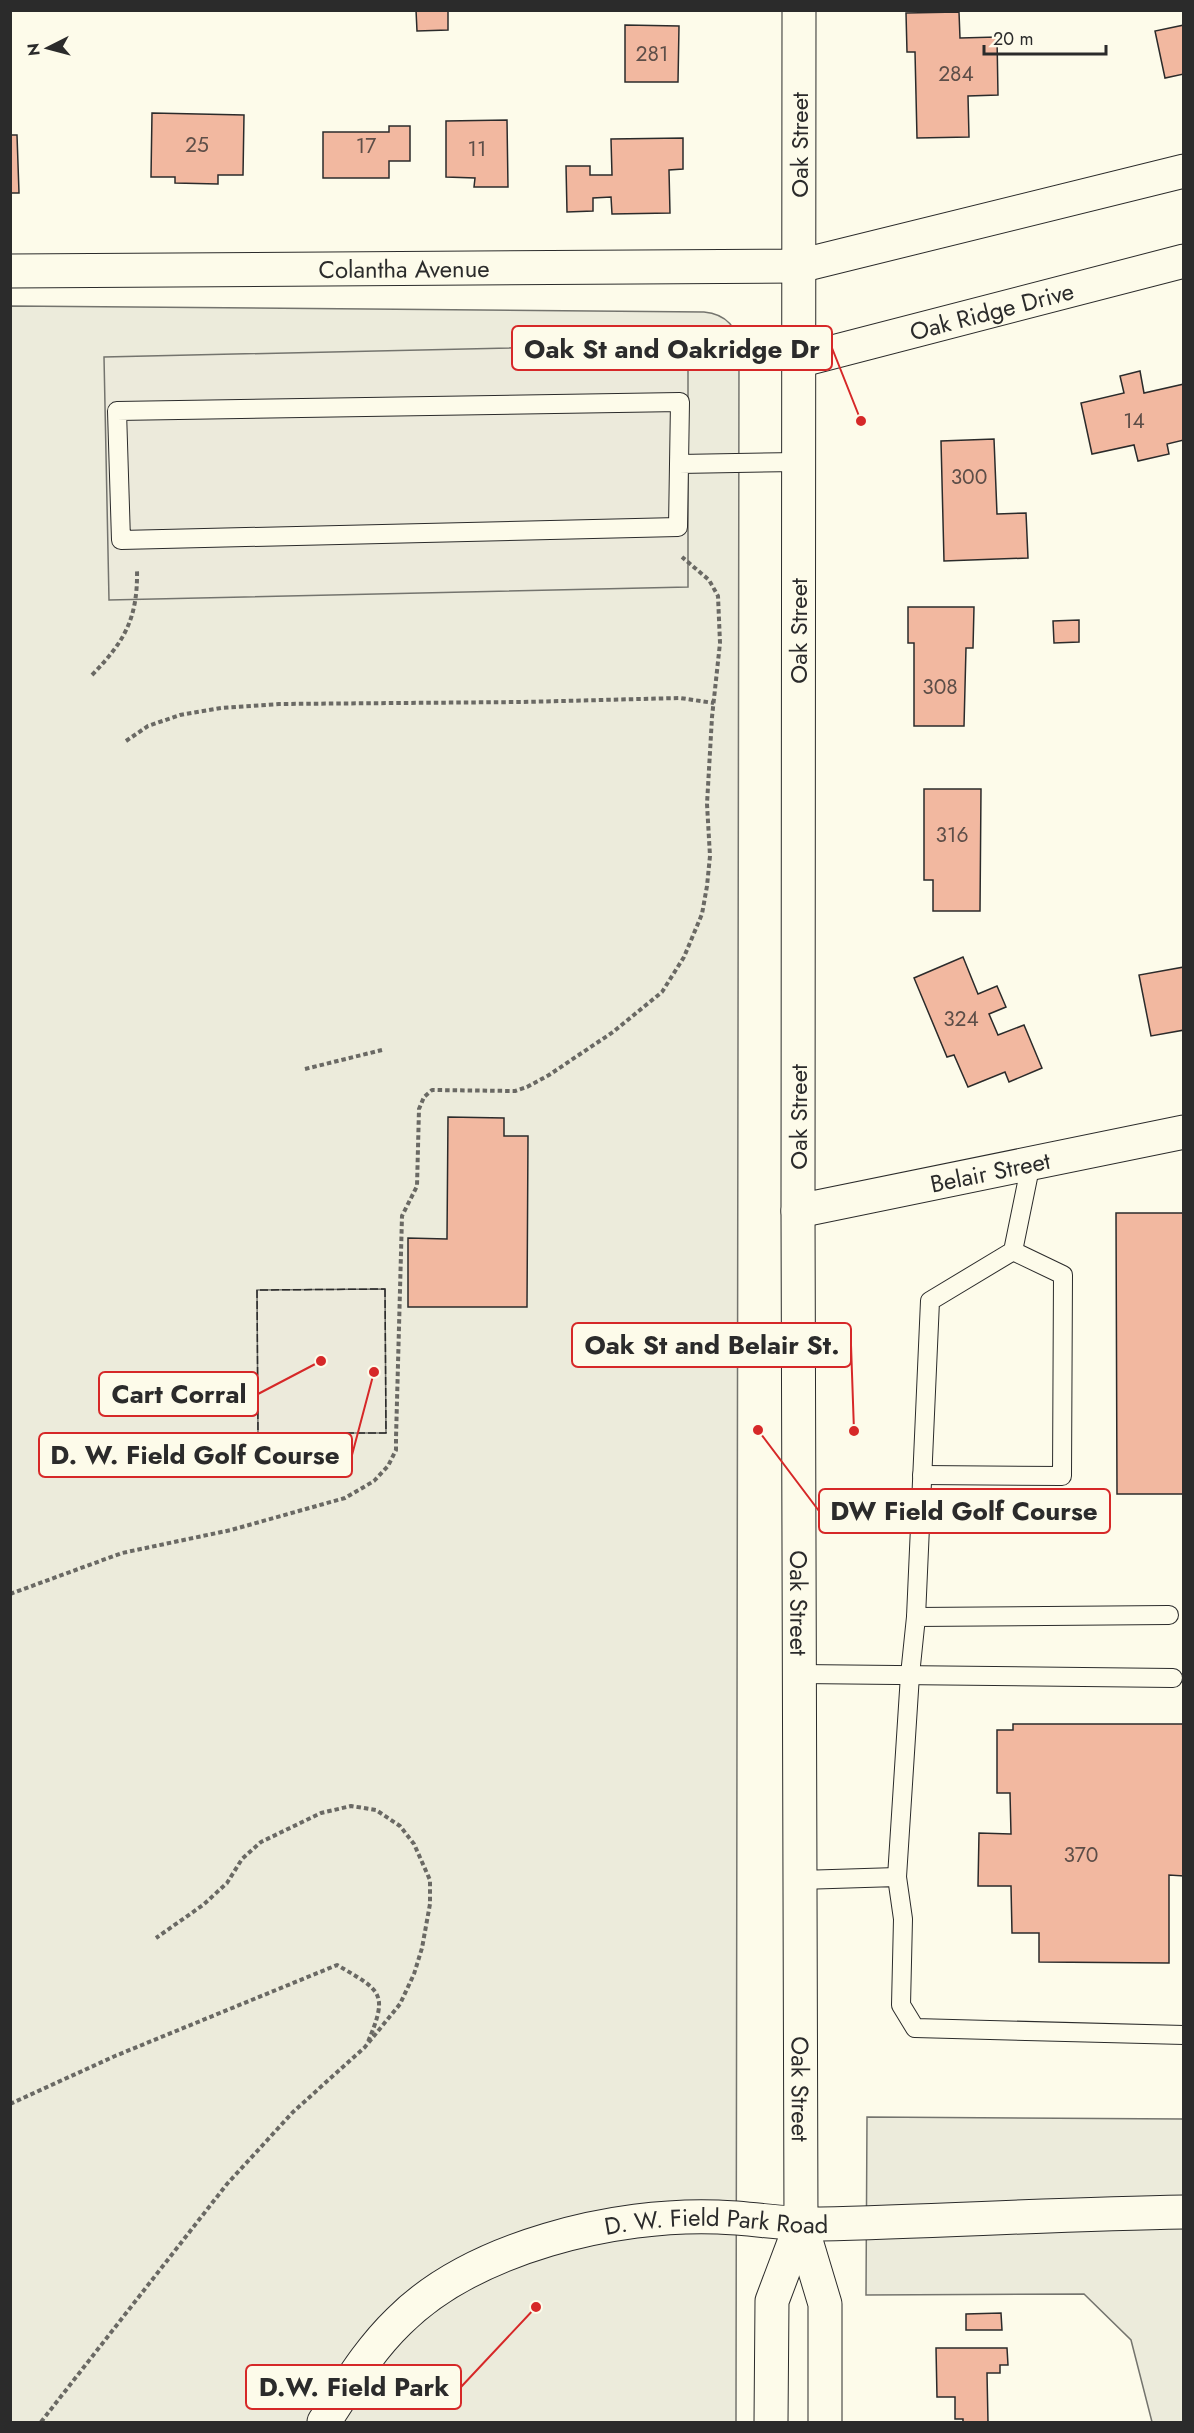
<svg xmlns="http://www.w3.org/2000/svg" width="1194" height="2433" font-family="Jost,sans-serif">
  <rect width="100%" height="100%" fill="#fdfbea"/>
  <g fill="#ecebdb" stroke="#74746e" stroke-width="1.5">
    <path d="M11,306L704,312C726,314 739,328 739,350L736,2422H11Z"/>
    <polygon points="867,2117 1183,2119 1183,2422 1152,2422 1131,2340 1084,2294 866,2295"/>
  </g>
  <g fill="#eceadb" stroke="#74746e" stroke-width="1.5">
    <polygon points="688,344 688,587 109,600 104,357"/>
    <polygon points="385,1289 386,1433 258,1433 257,1290"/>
  </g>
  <g fill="#f2b8a0" stroke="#2b2b2b" stroke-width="1.5">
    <polygon points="416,10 448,10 448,30 417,31"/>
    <polygon points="959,12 960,38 997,37 998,95 968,96 969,137 917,138 915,52 907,52 906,13"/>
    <polygon points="625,25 679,26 678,82 625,82"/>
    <polygon points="1184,25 1184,74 1165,78 1155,31"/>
    <polygon points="152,113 244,115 243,175 218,175 218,184 175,183 175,177 151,177"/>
    <polygon points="507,120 508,187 474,187 475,178 446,177 446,121"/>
    <polygon points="389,126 410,126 410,161 389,161 389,178 323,178 323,132 389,132"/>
    <polygon points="10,135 17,135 19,193 10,193"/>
    <polygon points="683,138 683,169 669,170 670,213 612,214 611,197 593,198 593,211 567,212 566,166 590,166 590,175 612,175 611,139"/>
    <polygon points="1140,371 1144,393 1184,384 1184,440 1167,444 1169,454 1138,461 1134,445 1092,454 1081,403 1124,393 1120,376"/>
    <polygon points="994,439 997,514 1026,513 1028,558 944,561 941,441"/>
    <polygon points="908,607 974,607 973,648 966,648 964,726 914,726 914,643 908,643"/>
    <polygon points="1079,620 1079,642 1054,643 1053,621"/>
    <polygon points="924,789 981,789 980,911 933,911 933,880 924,880"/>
    <polygon points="963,957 978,994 997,986 1006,1007 989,1014 998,1035 1024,1025 1042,1068 1009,1082 1005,1072 968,1087 954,1055 947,1057 914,978"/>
    <polygon points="1184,967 1184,1030 1151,1036 1139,975"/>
    <polygon points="448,1117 504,1118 504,1136 528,1136 527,1307 408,1307 408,1238 447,1239"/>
    <polygon points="1116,1213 1184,1213 1184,1494 1117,1494"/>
    <polygon points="1013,1724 1184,1724 1184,1876 1169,1875 1169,1963 1039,1962 1039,1933 1012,1933 1011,1886 978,1886 979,1833 1011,1834 1010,1793 997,1793 997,1730 1013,1730"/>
    <polygon points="1001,2313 1002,2330 966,2330 966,2314"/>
    <polygon points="936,2348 1007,2348 1008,2365 1000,2365 1000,2373 987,2373 988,2422 963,2422 963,2419 955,2419 955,2397 937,2397"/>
  </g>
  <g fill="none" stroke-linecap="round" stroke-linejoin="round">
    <defs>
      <g id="lane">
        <polyline points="679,464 678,527 121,540 117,411 680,402 679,464 798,462"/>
        <polyline points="922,1475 1062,1476 1063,1275 1013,1251"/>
        <polyline points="916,1617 930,1301 1013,1251 1031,1163"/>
        <polyline points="800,1674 1173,1678"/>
        <polyline points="897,1877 910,1675 916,1617 1169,1615"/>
        <polyline points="800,1880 897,1877 903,1919 901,2005 915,2028 1184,2035"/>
      </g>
      <g id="street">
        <path id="s1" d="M10,271L799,266L1184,171"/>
        <path id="s2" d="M798,361L1184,261"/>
        <path id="s3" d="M324,2422C348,2386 367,2352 399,2321C473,2247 616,2213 718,2217C753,2218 787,2225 821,2224C942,2221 1063,2214 1184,2212"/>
      </g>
      <g id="secondary">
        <path id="s4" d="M799,10L798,1211L801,2224L825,2304V2422"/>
        <path id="s5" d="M798,1211L1184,1132"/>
        <polyline points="771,2422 772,2301 801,2224"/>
      </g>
    </defs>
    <use href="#lane" stroke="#2b2b2b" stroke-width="20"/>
    <use href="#street" stroke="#2b2b2b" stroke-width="35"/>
    <use href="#secondary" stroke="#2b2b2b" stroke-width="35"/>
    <g stroke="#6a6964" stroke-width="4" stroke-dasharray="4.5 3" stroke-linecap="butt">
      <path d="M92,675C125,641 138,618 137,569"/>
      <polyline points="126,741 148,726 180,715 221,708 279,704 522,702 680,698 714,703"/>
      <polyline points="305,1069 382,1050"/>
      <polyline points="10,1594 122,1553 231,1530 345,1498 374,1481 388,1466 396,1450 396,1438 402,1216 417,1186 419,1109 424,1097 432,1090 515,1091 527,1087 549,1075 613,1032 662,992 684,957 702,914 707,886 710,856 707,804 712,717 720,643 718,596 709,580 682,557"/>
      <path d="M10,2104L115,2056L337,1965C382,1991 389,1993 367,2044"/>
      <polyline points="41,2422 227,2184 293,2112 365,2047 400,2004 414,1974 422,1948 430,1904 430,1880 414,1844 400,1826 376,1810 351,1806 321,1813 261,1842 242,1859 227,1883 203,1905 156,1938"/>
    </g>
    <use href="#lane" stroke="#fdfbea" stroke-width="18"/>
    <use href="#street" stroke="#fdfbea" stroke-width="33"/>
    <use href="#secondary" stroke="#fdfbea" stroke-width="33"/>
    <polygon stroke="#2b2b2b" stroke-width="1.5" stroke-dasharray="8 3" stroke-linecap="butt" points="385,1289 386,1433 258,1433 257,1290"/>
  </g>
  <g text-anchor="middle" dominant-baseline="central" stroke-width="4.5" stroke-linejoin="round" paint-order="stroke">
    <g font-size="21" fill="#5d4e48">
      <text x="652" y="54">281</text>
      <text x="956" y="74">284</text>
      <text x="197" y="145">25</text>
      <text x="366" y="146">17</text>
      <text x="477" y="149">11</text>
      <text x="1134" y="421">14</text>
      <text x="969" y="477">300</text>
      <text x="940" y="687">308</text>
      <text x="952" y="835">316</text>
      <text x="961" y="1019">324</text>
      <text x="1081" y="1855">370</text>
    </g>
    <g font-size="24" fill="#2b2b2b" stroke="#fdfbea">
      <text transform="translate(799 145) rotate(-90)">Oak Street</text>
      <text stroke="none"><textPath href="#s1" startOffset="394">Colantha Avenue</textPath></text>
      <text stroke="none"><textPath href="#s2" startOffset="200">Oak Ridge Drive</textPath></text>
      <text transform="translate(798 631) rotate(-90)">Oak Street</text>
      <text transform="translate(798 1117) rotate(-90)">Oak Street</text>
      <text stroke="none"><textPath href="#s5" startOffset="196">Belair Street</textPath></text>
      <text stroke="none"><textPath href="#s4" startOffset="1593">Oak Street</textPath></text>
      <text stroke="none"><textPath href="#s4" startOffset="2079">Oak Street</textPath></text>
      <text stroke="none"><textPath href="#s3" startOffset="468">D. W. Field Park Road</textPath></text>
    </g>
  </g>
  <path fill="none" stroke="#d62828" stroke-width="2" d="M861 421L832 348M854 1431L851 1345M321 1361L258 1394M374 1372L352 1455M758 1430L819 1511M536 2307L461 2387"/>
  <g fill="#d62828" stroke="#fdfbea" stroke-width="2">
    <circle cx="861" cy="421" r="6"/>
    <circle cx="854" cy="1431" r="6"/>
    <circle cx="321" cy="1361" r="6"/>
    <circle cx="374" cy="1372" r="6"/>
    <circle cx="758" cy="1430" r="6"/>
    <circle cx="536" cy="2307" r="6"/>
  </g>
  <g fill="#fdfbea" stroke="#d62828" stroke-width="2">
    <rect x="512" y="326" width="320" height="44" rx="6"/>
    <rect x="572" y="1323" width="279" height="44" rx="6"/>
    <rect x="99" y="1372" width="159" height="44" rx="6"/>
    <rect x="39" y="1433" width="313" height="44" rx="6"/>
    <rect x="819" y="1489" width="291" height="44" rx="6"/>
    <rect x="246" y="2365" width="215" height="44" rx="6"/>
  </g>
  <g font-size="26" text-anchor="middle" font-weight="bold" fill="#2b2b2b">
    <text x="672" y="358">Oak St and Oakridge Dr</text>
    <text x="712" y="1354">Oak St and Belair St.</text>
    <text x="179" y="1403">Cart Corral</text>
    <text x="195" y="1464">D. W. Field Golf Course</text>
    <text x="964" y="1520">DW Field Golf Course</text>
    <text x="354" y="2396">D.W. Field Park</text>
  </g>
  <rect width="1194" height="2433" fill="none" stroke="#2b2b2b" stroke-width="24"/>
  <g transform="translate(48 48) rotate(264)" stroke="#fdfbea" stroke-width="4.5" paint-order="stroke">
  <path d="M0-4.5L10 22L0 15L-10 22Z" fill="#2b2b2b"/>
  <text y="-9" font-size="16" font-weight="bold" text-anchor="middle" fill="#2b2b2b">N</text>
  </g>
  <path d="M984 45v9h122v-9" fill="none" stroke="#2b2b2b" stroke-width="3"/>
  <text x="993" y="45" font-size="18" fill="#2b2b2b" stroke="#fdfbea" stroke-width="4.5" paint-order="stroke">20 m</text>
</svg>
